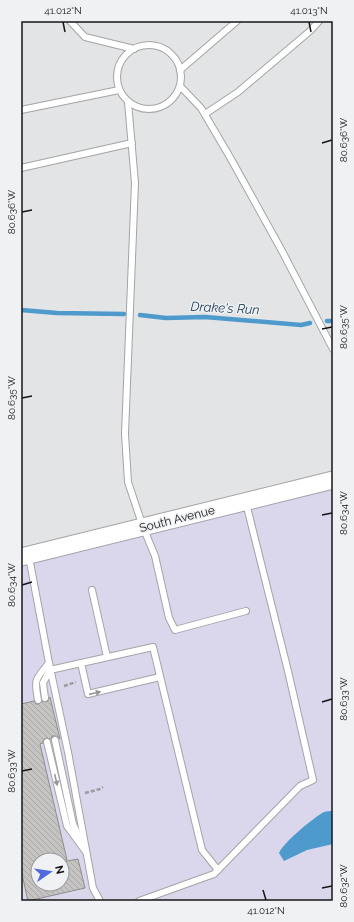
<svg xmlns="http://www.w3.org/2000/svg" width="354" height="922" font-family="Raleway,sans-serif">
  <defs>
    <pattern id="building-back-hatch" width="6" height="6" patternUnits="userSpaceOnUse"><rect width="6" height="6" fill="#c6c4c2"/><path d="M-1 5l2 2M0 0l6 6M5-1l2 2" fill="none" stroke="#a9a8a6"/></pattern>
  </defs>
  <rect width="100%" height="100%" fill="#e2e4e6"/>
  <path fill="#dad7ed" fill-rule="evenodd" d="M333,480V901H21V557ZM38,860H62V884H38Z"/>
  <path fill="#4e9acc" d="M333,811V844L307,850L284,861L279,853C284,842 313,818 324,812C327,811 330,811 333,811Z"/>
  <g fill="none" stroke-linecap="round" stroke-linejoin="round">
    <g stroke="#4e9acc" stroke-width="4.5">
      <polyline points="21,310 57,313 124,314"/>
      <polyline points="140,315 166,318 205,317 301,325 310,323"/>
      <polyline points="327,321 333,321"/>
    </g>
  </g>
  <polygon fill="url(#building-back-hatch)" stroke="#8e8c8a" points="50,697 60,739 56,736 52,736 51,739 46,738 43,740 43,743 40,744 67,860 38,860 38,884 62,884 62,862 78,859 85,888 28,901 21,870 21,704 34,701 36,704 39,704 42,701 47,702"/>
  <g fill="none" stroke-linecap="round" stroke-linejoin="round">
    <defs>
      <g id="service">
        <polyline points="70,21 85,37 134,49"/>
        <circle cx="149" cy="77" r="32"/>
        <polyline points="180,70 237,21"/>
        <polyline points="180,86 201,108 231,159 282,251 333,349"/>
        <polyline points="128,102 135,183 125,434 128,482 143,527 155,556 169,618 175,630 246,611"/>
        <polyline points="21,110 119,90"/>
        <polyline points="205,114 238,92 310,31 319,21"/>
        <polyline points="21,168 132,143"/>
        <polyline points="29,557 49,663 68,752 93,888 100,901"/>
        <polyline points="92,590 107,657"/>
        <polyline points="81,663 88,694 160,677"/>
        <polyline points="45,698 43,683 50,670 153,647 202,850 218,870"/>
        <path d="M38,700C34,679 35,680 49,663"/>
        <polyline points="55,740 73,824 81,841"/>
        <polyline points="47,742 67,826 86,852"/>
        <polyline points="139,901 214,874 300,786 313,780 288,671 246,503"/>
      </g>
      <polyline id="secondary" points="21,557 333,480"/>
    </defs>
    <use href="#service" stroke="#a2a4a6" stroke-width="8"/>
    <use href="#secondary" stroke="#a2a4a6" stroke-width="19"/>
    <g stroke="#9a9c9d" stroke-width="2.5" stroke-dasharray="4 2" stroke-linecap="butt">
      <polyline points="64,686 76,682"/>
      <polyline points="85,793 100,789 103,787"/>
    </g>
    <use href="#service" stroke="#fff" stroke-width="6"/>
    <use href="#secondary" stroke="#fff" stroke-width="17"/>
  </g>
  <defs><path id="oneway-solid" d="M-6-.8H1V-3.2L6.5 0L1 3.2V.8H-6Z"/></defs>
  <g fill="#969697">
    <use href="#oneway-solid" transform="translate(95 693) rotate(-13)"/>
    <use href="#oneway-solid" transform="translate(56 780) rotate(77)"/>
  </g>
  <path fill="none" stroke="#151617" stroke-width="1.5" d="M63,22L65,32M309,22L311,32M322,143L332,140M22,212L32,210M322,329L332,327M22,398L32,396M322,515L332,513M22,585L32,582M322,702L332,699M22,771L32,769M322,888L332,886M263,890L266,900"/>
  <g text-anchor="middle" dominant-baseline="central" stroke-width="3" stroke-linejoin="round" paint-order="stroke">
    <g font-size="12" fill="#151617" stroke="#eff1f4">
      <text transform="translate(177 519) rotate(-14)">South Avenue</text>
    </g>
    <g font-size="13" font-style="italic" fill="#1a3b51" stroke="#eff1f4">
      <text transform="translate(225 308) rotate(3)">Drake's Run</text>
    </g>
  </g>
  <rect width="354" height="922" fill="none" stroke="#eff1f4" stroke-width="44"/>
  <g transform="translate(50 872) rotate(77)"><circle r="19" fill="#eff1f4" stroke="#98999c"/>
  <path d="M0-3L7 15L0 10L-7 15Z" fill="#516ae0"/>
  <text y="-6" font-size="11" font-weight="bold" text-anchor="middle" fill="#151617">N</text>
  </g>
  <rect x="22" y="22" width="310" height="878" fill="none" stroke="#151617" stroke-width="1.5"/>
  <g font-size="10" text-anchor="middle" fill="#151617">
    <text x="63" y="14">41.012°N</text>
    <text x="309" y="14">41.013°N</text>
    <text transform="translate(343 140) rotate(-90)" y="4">80.636°W</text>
    <text transform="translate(11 212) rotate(-90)" y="4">80.636°W</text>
    <text transform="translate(343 327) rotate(-90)" y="4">80.635°W</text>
    <text transform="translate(11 398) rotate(-90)" y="4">80.635°W</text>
    <text transform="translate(343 513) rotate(-90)" y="4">80.634°W</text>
    <text transform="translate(11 585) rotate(-90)" y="4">80.634°W</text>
    <text transform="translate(343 699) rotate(-90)" y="4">80.633°W</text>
    <text transform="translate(11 771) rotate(-90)" y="4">80.633°W</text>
    <text transform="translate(343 886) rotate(-90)" y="4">80.632°W</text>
    <text x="266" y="914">41.012°N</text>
  </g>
</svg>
